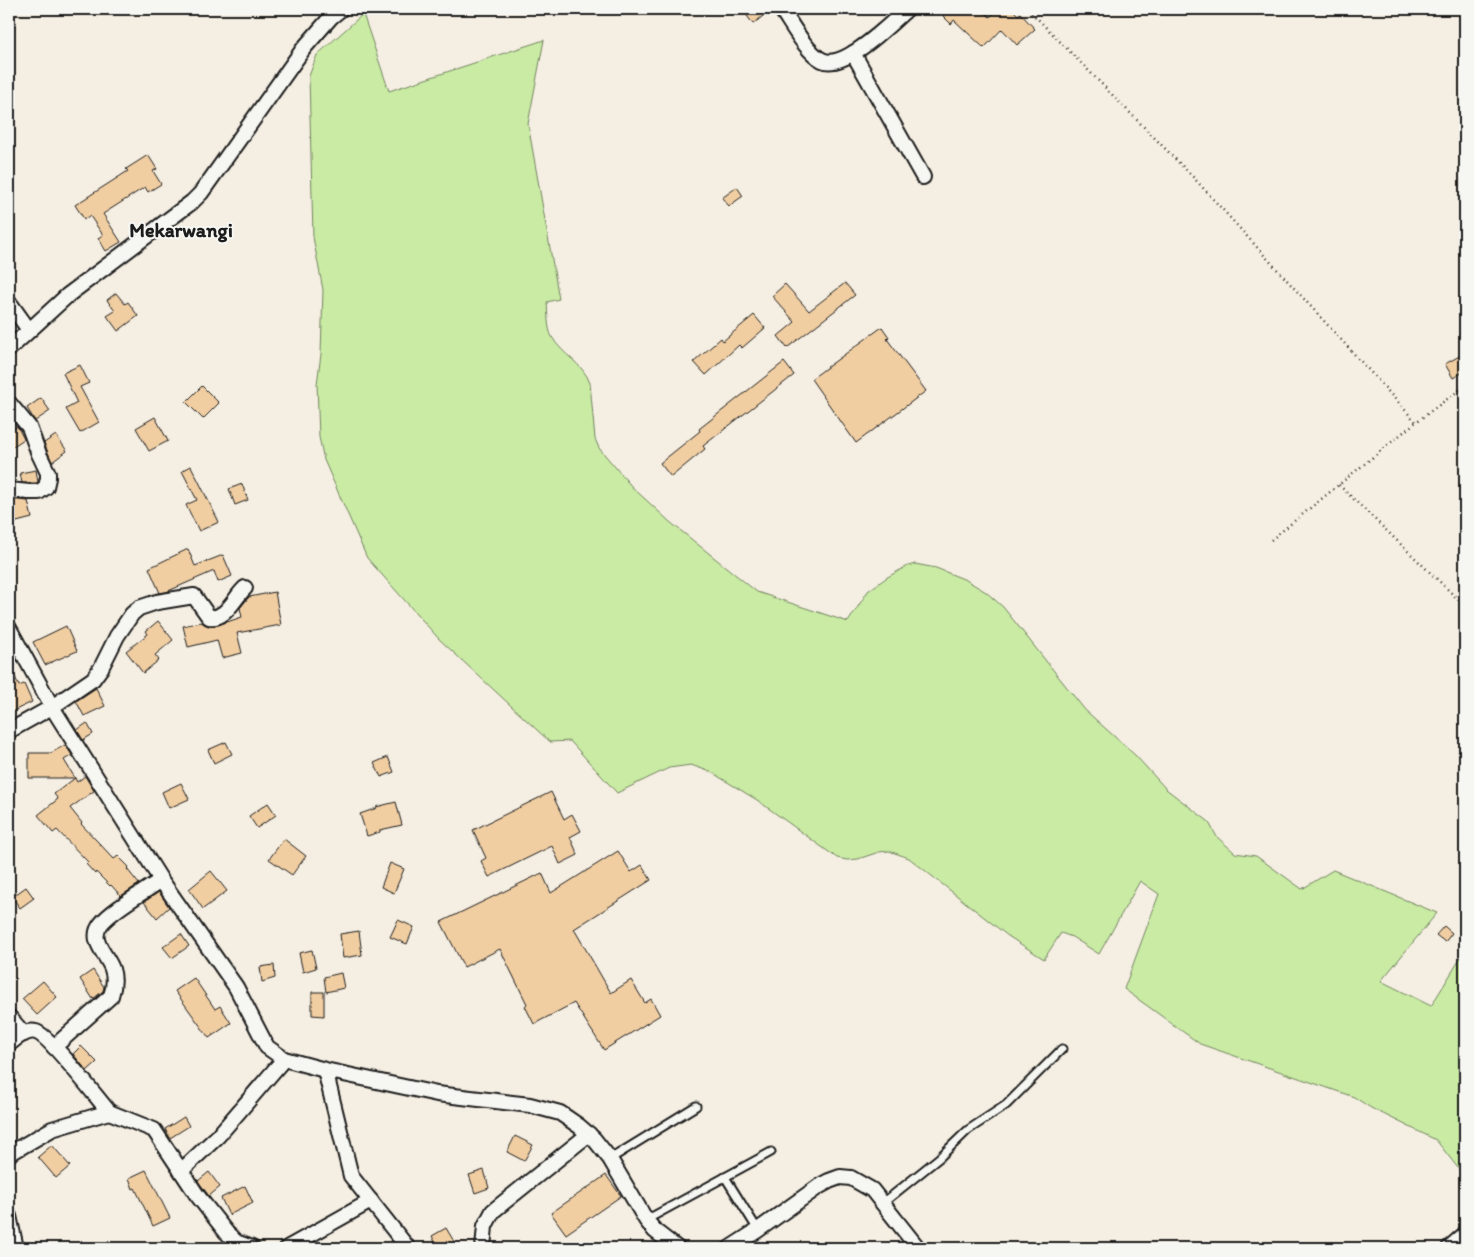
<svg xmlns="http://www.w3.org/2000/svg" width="1474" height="1257" font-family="Itim,sans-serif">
  <rect width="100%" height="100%" fill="#f5eee2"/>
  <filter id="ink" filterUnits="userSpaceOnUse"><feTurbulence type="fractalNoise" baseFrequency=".02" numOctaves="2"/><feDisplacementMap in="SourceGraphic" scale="10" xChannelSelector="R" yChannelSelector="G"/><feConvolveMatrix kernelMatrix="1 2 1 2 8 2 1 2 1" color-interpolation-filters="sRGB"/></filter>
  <g filter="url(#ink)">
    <path fill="#c9eba4" stroke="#728460" d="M363,14L389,91L544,40L528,124L559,299L547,302C548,313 547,328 552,337C562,355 583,363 590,383L595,439L599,448L632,487L670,522L757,592L848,622L868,591L886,578L905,567L915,564L936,568L966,580L986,592L1003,607L1085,710L1136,756L1166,789L1208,821L1217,837L1235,853L1256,856L1302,889L1333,870L1437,913L1381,981L1431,1006L1465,951V1177L1436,1140L1371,1108L1354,1097L1200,1044L1124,989L1159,894L1140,881L1099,954L1072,937L1061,933L1044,959L1008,936L909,858L889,851L879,852L858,859L847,860L837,858L757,800L711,772L691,765L669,768L617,793L570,741L550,742L439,639L367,558L324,460L319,437L317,384L321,354L323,290L313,237L309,76L317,55Z"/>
    <g fill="#f1cea2" stroke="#1c1c1c">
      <polygon points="751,9 772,9 753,24 745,13"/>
      <polygon points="950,9 981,9 990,17 998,9 1012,9 1018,15 1020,13 1035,29 1017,45 1002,29 984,48 954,20 951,24 943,16"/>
      <polygon points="148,155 157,169 153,171 161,184 148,192 145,187 103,214 121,242 106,251 98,238 103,235 90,216 84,219 75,205 128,171 126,169"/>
      <polygon points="737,187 743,196 729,206 722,198"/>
      <polygon points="845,283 855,295 787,348 778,336 795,322 772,296 785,284 809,311"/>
      <polygon points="116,293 125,304 128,302 138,316 118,331 107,316 115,311 107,300"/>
      <polygon points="754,315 765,328 742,348 739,345 706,375 694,362 721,338 723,341"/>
      <polygon points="882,327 889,337 887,339 926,391 856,443 811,379"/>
      <polygon points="1465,353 1465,371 1453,378 1445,364"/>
      <polygon points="784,362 794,375 703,446 705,449 671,477 660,463 700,431 699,429"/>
      <polygon points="80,365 89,383 80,387 99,422 80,433 66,409 77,403 63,373"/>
      <polygon points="202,386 219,403 203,419 186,402"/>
      <polygon points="41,398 50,411 35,421 27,408"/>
      <polygon points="155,417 168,441 149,451 136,428"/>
      <polygon points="17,426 24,439 9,449 9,432"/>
      <polygon points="56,435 67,451 52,462 44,443"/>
      <polygon points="191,466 219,522 199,531 186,505 197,500 182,471"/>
      <polygon points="36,470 38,482 36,483 22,483 20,473"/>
      <polygon points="242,484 248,500 235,505 229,489"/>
      <polygon points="9,499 28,501 32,518 9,524"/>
      <polygon points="188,549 195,566 223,555 232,576 218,582 214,571 166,592 160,593 149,568"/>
      <polygon points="275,592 281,625 237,633 242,653 222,658 217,640 188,647 183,626 201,622 208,626 215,626 242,617 240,608 249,597"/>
      <polygon points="158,621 173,640 155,655 159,660 143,673 126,651 148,634 146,631"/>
      <polygon points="66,626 77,651 45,665 33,642"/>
      <polygon points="9,663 19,686 24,684 32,702 9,713"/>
      <polygon points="96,688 105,706 84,716 76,701"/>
      <polygon points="87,723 93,734 83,740 77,730"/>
      <polygon points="226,742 232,754 214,763 208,750"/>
      <polygon points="65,745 72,755 64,760 75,778 29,778 29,753 51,753"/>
      <polygon points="388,757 394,772 381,777 374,763"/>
      <polygon points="85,776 94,791 70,808 82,823 81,824 114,859 118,856 129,867 127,869 139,884 121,896 111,885 110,886 96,872 95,874 86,864 88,862 57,830 53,833 38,815 58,799 54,794 75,778 77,782"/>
      <polygon points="181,783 189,799 169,808 162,792"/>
      <polygon points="551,792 564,819 572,814 581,831 570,837 578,855 560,864 552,846 489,877 481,861 486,858 473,830"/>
      <polygon points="396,802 402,825 380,830 380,832 367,836 360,814 377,808 376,807"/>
      <polygon points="268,803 276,815 257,828 249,816"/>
      <polygon points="284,839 306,856 292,875 269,859"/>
      <polygon points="618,851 631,872 642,865 651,880 574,929 611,993 631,980 645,1003 651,999 660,1015 604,1050 574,1003 534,1024 525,1006 527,1004 500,949 464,967 441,922 542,873 551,893"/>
      <polygon points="390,863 404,869 394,893 381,887"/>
      <polygon points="211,871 227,891 203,909 189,889"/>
      <polygon points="26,887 34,898 20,908 12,897"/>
      <polygon points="159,892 169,907 157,918 144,902"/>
      <polygon points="398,920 414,927 407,944 390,937"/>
      <polygon points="1444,926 1452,933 1445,942 1436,935"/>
      <polygon points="359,931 362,955 343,958 340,934"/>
      <polygon points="181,934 189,946 172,958 163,947"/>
      <polygon points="312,950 316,968 303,972 299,953"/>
      <polygon points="274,965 275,978 262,982 260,967"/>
      <polygon points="93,970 104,987 103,991 93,999 80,979"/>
      <polygon points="341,973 344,988 326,992 324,977"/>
      <polygon points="194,978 215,1009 220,1006 231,1023 209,1038 175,991"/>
      <polygon points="43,981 57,997 37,1015 22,999"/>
      <polygon points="312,992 324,992 324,1016 312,1015"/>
      <polygon points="81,1046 97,1062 87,1071 73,1054"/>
      <polygon points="184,1117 189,1126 170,1138 165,1129"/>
      <polygon points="515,1136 533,1145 524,1161 507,1152"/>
      <polygon points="52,1145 70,1166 56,1178 38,1157"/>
      <polygon points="146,1170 170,1218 153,1226 135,1188 133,1189 129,1178"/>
      <polygon points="484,1170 489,1188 475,1193 469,1175"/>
      <polygon points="209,1172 220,1187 209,1196 198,1181"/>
      <polygon points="606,1175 621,1196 566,1234 551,1213"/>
      <polygon points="245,1186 253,1203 229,1215 221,1198"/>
      <polygon points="446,1228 458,1248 438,1248 432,1236"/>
    </g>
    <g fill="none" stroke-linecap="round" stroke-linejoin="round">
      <defs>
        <g id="service">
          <polyline points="610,1159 696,1106"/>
          <polyline points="725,1177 758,1230"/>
          <polyline points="883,1203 939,1158 968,1130 1006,1105 1062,1049"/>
          <polyline points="646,1220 771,1152"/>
        </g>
        <g id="minor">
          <path d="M781,9C791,23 806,52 822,60C844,71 891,23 907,9"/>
          <polyline points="853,53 923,177"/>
          <polyline points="9,302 29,330"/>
          <polyline points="9,349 68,295 192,202 201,193 304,48 331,17 341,9"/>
          <polyline points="9,403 29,427 39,454 48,473 48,478 46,487 39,492 29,492 9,490"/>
          <polyline points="9,628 52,707 161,880 236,987 267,1047 284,1059 325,1070 437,1094 530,1105 560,1113 579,1126 594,1139 610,1159 646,1220 655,1231 677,1248"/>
          <path d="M9,731L52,707L93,679L101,668L117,636L132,614L139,608L157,602L194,596L209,617C226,620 234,598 245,588"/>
          <polyline points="9,1017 24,1034"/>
          <path d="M9,1044C16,1038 26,1029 36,1032C50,1036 97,1098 109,1112"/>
          <path d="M54,1047L111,996C114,987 115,978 112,969C107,954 88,940 101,924C111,910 146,891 161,880"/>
          <polyline points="325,1070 351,1176 408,1248"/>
          <polyline points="9,1154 52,1129 109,1112 154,1130 197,1195 226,1232 236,1242 252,1248"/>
          <polyline points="181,1171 218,1136 284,1059"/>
          <polyline points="9,1216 16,1248"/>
          <polyline points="287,1248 371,1201"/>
          <polyline points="483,1248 485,1226 493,1211 589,1134"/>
          <polyline points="730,1248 758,1230 818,1187 829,1181 840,1177 851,1178 872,1190 918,1248"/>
          <polyline points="1449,1248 1465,1234"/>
        </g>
      </defs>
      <use href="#service" stroke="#1c1c1c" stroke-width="11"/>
      <use href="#minor" stroke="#1c1c1c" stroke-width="18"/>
      <g stroke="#1c1c1c" stroke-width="2.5" stroke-dasharray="1 4" stroke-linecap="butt">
        <polyline points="1028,9 1193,177 1416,422"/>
        <polyline points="1339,485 1465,606"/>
        <polyline points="1271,540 1416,422 1465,386"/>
      </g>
      <use href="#service" stroke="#f6f6f2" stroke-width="7"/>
      <use href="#minor" stroke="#f6f6f2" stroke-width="14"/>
    </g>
  </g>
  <g text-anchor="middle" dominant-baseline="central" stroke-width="4" stroke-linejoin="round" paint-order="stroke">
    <g font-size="20" font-weight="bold" fill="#1c1c1c" stroke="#f6f6f2">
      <text x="181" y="230">Mekarwangi</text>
    </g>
  </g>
  <rect width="1474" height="1257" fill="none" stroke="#f6f6f2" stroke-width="30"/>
  <rect x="15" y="15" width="1444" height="1227" fill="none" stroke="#1c1c1c" stroke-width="2" filter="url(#ink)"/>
</svg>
